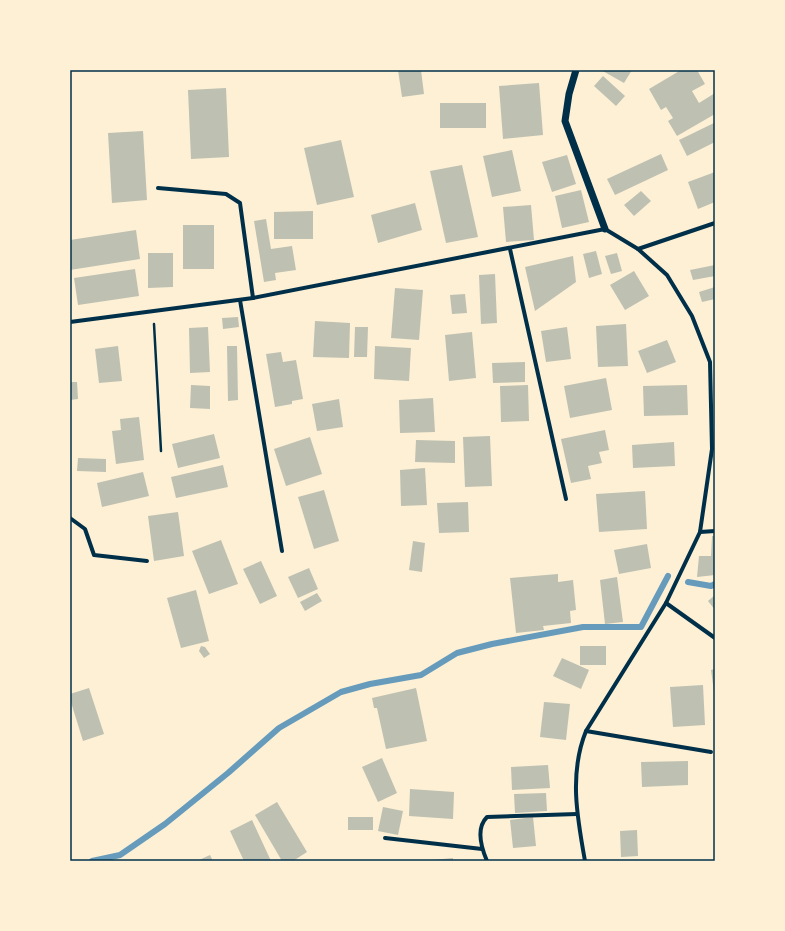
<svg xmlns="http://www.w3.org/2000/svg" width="785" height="931" font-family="Poppins,sans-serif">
  <rect width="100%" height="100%" fill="#fdf0d5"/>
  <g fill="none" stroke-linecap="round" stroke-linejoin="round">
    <g stroke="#669bbc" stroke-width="6">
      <polyline points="688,582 711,586 715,584"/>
      <polyline points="92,861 120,855 165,824 228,773 279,728 341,692 370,684 421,675 457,653 492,644 583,627 641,627 668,576"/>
    </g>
  </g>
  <g fill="#bec0b2">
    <polygon points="398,70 421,70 424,94 402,97"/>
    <polygon points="601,70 632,70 624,83"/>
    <polygon points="681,70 697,70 705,84 692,91 699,103 715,93 715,114 677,136 668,121 673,118 666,107 661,110 649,89"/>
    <polygon points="603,76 625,96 616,106 594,86"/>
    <polygon points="539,83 543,135 503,139 499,86"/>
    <polygon points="226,88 229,157 191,159 188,90"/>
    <rect x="440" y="103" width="46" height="25"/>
    <polygon points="714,123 715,142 687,156 679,140"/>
    <polygon points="143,131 147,200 112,203 108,133"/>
    <polygon points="341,140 354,197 317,205 304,148"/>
    <polygon points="512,150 521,191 492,197 483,156"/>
    <polygon points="661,154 668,170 615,195 607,179"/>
    <polygon points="567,155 576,184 552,192 542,162"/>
    <polygon points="462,165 478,237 446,243 430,171"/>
    <polygon points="715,172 715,202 698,209 688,182"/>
    <polygon points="581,190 589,222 562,228 555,196"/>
    <polygon points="641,191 651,201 634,216 624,205"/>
    <polygon points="415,203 422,230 378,243 371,215"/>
    <polygon points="531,205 534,240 506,242 503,207"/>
    <polygon points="313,211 313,239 274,239 274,212"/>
    <polygon points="266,219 271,249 292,246 296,270 275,273 276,280 264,282 254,221"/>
    <rect x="183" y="225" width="31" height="44"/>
    <polygon points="136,230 140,259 70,270 70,240"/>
    <polygon points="596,251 602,274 589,278 583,254"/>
    <polygon points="148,253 173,253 173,287 148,288"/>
    <polygon points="617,253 622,271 611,274 605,256"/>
    <polygon points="573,256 576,282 535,311 525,267"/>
    <polygon points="715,265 715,276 693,280 690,270"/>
    <polygon points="135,269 139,296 78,305 74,278"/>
    <polygon points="634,271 649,296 625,310 610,285"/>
    <polygon points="495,274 497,323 481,324 479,275"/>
    <polygon points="715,287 715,299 702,302 699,292"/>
    <polygon points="395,288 423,290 419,340 391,338"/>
    <polygon points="465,294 467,313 452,314 450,295"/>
    <polygon points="238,317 239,327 223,329 222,318"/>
    <polygon points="315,321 350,323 349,358 313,357"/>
    <polygon points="626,324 628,366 598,367 596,326"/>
    <polygon points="208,327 210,372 190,373 189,328"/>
    <polygon points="355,327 368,327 367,357 354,357"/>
    <polygon points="567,327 571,359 546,362 541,331"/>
    <polygon points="472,332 476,378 449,381 445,335"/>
    <polygon points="667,340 676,362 647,373 638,351"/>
    <polygon points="118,346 122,381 99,383 95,349"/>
    <polygon points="227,346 237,346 238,400 228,401"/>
    <polygon points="375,346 411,348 409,381 374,379"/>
    <polygon points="281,352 283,362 296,360 303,399 292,401 292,404 275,407 266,354"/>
    <polygon points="525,362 525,382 493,383 492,363"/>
    <polygon points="606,378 612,410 570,418 564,386"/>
    <polygon points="70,382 77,382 78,399 70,400"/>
    <polygon points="191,385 210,386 210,409 190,408"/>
    <polygon points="528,385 529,421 501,422 500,386"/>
    <polygon points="687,385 688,415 644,416 643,386"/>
    <polygon points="433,398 435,432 400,433 399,400"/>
    <polygon points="339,399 343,427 317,431 312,404"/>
    <polygon points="139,417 144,460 116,464 112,431 121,430 120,419"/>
    <polygon points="605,430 609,450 599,452 602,463 588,466 591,479 571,483 561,439"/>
    <polygon points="214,434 220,458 178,468 172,444"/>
    <polygon points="490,436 492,486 465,487 463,437"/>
    <polygon points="310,437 322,474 286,486 274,449"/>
    <polygon points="416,440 455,441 455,463 415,462"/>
    <polygon points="674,442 675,466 633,468 632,445"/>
    <polygon points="78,458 106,459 106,472 77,471"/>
    <polygon points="223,465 228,487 176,498 171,477"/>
    <polygon points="425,468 427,505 401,506 400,470"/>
    <polygon points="143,472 149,496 102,507 97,483"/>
    <polygon points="324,490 339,541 314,549 298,497"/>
    <polygon points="645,491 647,529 599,532 596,494"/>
    <polygon points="468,502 469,532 439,533 437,503"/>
    <polygon points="178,512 184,556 154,561 148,516"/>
    <polygon points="712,536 715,536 715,575 697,577 699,556 711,556"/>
    <polygon points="221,540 238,584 209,594 192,551"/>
    <polygon points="413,541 425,543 422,572 409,570"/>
    <polygon points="647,544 651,568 619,574 614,550"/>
    <polygon points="261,561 277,596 260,604 243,569"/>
    <polygon points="309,568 318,589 298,598 288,577"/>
    <polygon points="558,574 558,582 573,580 576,610 570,611 571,623 543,626 544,630 516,633 510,578"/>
    <polygon points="617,577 623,622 605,624 600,580"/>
    <polygon points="196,590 209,641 181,648 167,598"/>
    <polygon points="317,593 322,601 305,611 300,602"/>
    <polygon points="715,595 715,610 708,601"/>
    <polygon points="201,646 205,647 210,654 204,658 199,651"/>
    <rect x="580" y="646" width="26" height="19"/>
    <polygon points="562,658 589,670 581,689 553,676"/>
    <polygon points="715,669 715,692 714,692 711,670"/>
    <polygon points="703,685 705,725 673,727 670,687"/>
    <polygon points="89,688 104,734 83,741 70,699 70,694"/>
    <polygon points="416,688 427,741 386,749 377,708 374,708 372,698"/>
    <polygon points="544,702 570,704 566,740 540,737"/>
    <polygon points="382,758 397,793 378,802 362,767"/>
    <polygon points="688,761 688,785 642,787 641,762"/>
    <polygon points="548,765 550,788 512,790 511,767"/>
    <polygon points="410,789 454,792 453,819 409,816"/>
    <polygon points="546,793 547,811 515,813 514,794"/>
    <polygon points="277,802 307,852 293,861 282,861 255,815"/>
    <polygon points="383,807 403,811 398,835 378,831"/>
    <rect x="348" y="817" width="25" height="13"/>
    <polygon points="533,817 536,846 513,848 510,820"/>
    <polygon points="252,820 271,861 244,861 230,831"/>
    <polygon points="637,830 638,856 621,857 620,831"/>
    <polygon points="210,855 213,861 197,861"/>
    <polygon points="453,858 453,861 432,861 432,860"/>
  </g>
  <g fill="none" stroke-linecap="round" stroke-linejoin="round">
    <polyline stroke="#003049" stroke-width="2.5" points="154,324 161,451"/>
    <g stroke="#003049" stroke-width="4">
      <polyline points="158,188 226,194 240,203 253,298"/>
      <polyline points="510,249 566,499"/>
      <polyline points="638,249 715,223"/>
      <polyline points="240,300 282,551"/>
      <path d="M70,322L253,298L605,229L638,249L667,275L692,316L710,362L712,449L700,532L666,603L586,731C569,773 577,817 585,861"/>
      <polyline points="70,518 85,529 94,555 147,561"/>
      <polyline points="700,532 715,531"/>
      <polyline points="666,603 715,638"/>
      <polyline points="586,731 711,752"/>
      <polyline points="385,838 482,849"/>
      <path d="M487,861C481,847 476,828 487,817L577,814"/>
    </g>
    <polyline stroke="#003049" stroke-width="7" points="576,70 569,94 565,121 605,229"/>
  </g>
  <rect width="785" height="931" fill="none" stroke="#fdf0d5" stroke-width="142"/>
  <rect x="71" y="71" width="643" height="789" fill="none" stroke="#003049" stroke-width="1.5"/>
</svg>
